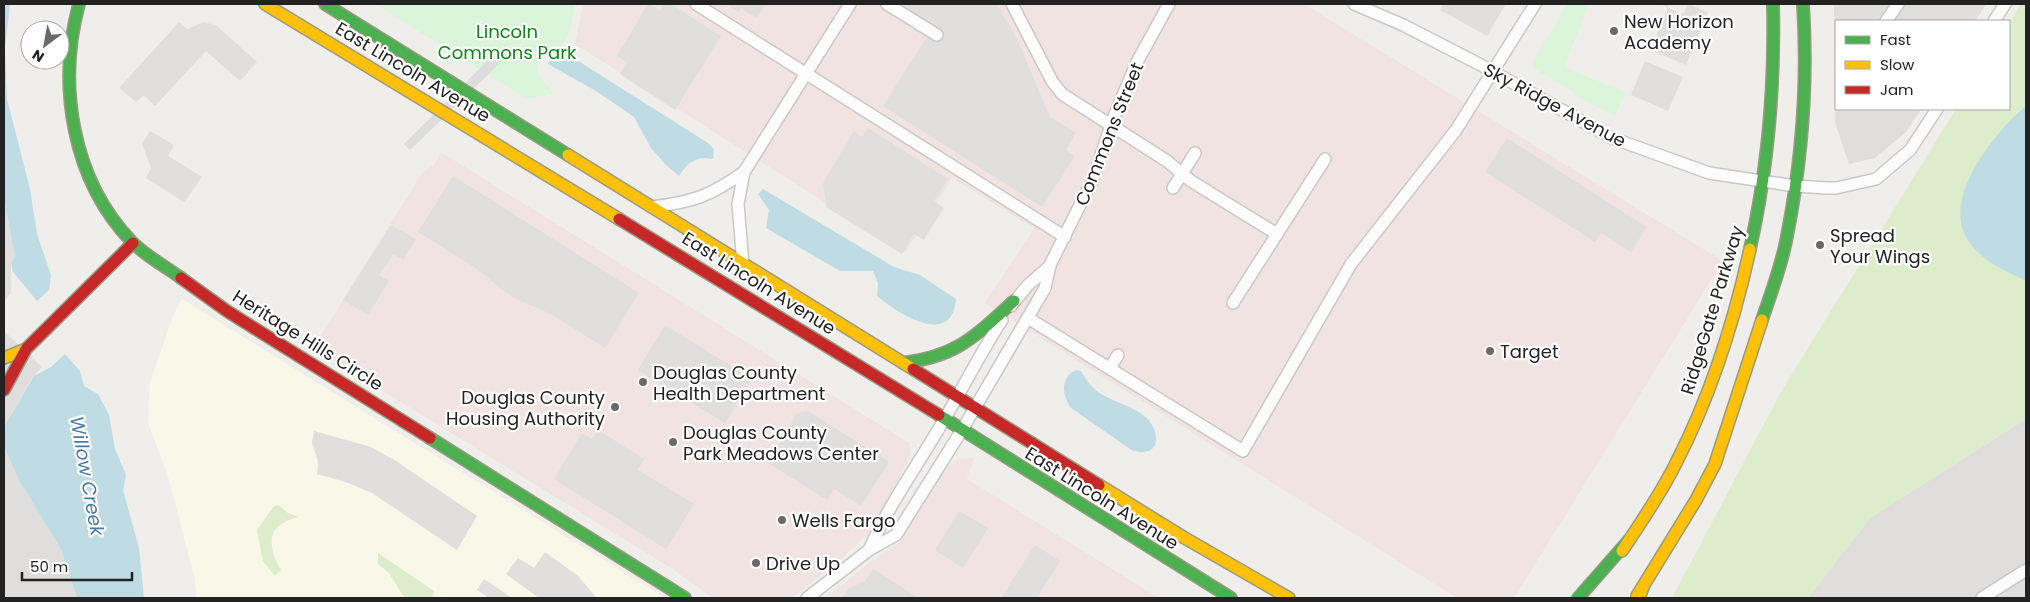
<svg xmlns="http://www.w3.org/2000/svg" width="2030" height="602" font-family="Poppins,sans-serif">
  <rect width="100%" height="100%" fill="#f0eeeb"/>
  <g fill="#dfdedc">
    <polygon points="1834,4 1986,4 1975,21 1836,21 1836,109 1921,109 1906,132 1875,158 1849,164 1835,122"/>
    <polygon points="4,199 15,258 11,263 11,293 4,302"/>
    <polygon points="4,331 42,367 32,378 4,427"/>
    <polygon points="2026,419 2026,598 1808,598 1870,518"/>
    <polygon points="4,447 20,482 61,549 77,598 4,598"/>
  </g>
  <g fill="#f1e3e1">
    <polygon points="583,4 1304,4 1723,261 1514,598 1457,598 985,303 1034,228 952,178 905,253 575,44"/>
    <polygon points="441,152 909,443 911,454 875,527 841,559 792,598 713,598 674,570 313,348 422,173 435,164"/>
    <polygon points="960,458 974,458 967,479 1159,598 825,598 868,564 900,542 946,468"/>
  </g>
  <polygon fill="#f8f7e8" points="182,299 665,598 197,598 194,576 168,476 148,423 150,382 173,316"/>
  <g fill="#ddeccb">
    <polygon points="2021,4 2026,4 2026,419 1870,518 1808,598 1672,598 1782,390 1956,109 2009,109 2009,24"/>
    <path d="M278,505L288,513L298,517C293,519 287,520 283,523C264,533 273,557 281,570L275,576L263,561L257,530L274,506Z"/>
    <polygon points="378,553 434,591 432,598 404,597 389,573 378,564"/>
  </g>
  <g fill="#daf5da">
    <path d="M375,4H575C572,16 572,34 563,43C552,55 545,45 537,67L540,77L554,93L527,99Z"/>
    <polygon points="1567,4 1589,4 1564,67 1625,92 1615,116 1574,95 1574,92 1533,68 1533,61"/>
  </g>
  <g fill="#e0dfde">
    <polygon points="648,4 660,10 664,4 671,4 721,36 675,110 620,74 627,62 617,56"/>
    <polygon points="726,4 766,4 757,18 741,9 739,12"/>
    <polygon points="886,4 997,4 1018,41 1050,117 1076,133 1066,150 1075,156 1042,207 883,106 927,37 883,9"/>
    <polygon points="1443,4 1506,4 1487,36 1440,10"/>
    <polygon points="1661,4 1670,4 1668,8 1683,14 1688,4 1708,12 1686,65 1650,50 1668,8"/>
    <polygon points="1853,4 1874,4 1884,10 1877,21"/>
    <polygon points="179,22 187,29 204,22 217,26 257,62 240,81 206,51 155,106 144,95 136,102 119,88"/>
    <polygon points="1645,61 1683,77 1668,111 1631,95"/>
    <polygon points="868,128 948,179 934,201 944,208 924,240 914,234 902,254 826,207 823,183 854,131 862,137"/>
    <polygon points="150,131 174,145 168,156 202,177 184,202 146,178 151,168 142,144"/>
    <polygon points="1507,138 1647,227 1631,252 1601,233 1595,242 1485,172"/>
    <polygon points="453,176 639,293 605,348 551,314 512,297 474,267 418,232"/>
    <polygon points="391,225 416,239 403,260 393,254 379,275 389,281 368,315 343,300"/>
    <polygon points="665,325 752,379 725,423 638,370"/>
    <polygon points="808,411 889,462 861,506 834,489 827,500 768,463 797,413"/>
    <polygon points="598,430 644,459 638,470 694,504 666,549 554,479 582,433 592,439"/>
    <polygon points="314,431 371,447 396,461 477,516 457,550 372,493 346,482 317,474 318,462 312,442"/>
    <polygon points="959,511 988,528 963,568 935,550"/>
    <polygon points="1035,545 1060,561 1037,598 1001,598"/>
    <polygon points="545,552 578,576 597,598 539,598 506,574 518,558 534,568"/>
    <polygon points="873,569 919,598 842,598 848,589 865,581"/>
    <polygon points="484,579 490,583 512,598 489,598 477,590"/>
  </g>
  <g fill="#bfdbe3">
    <polygon points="4,4 10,4 5,47 7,99 30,189 37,234 51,275 49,290 37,301 13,272 11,263 15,257 4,199"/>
    <path d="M564,52L708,143L714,149L713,159C697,156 688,161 679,176L665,164L651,148L634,117L596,91L548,64L549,61L561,58Z"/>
    <path d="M2026,106V281C2004,270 1979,260 1966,237C1943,195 1996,131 2026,106Z"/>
    <path d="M763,189L894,267L920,275L956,299C952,349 897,313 877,296L878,283L873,271H840L766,228L769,210L758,194Z"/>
    <polygon points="65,354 80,371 84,386 98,394 109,415 115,449 126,475 123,490 139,548 144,598 77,598 61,549 20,482 4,447 4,427 34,376 51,367"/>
    <path d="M1076,370L1081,371C1085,379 1093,389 1101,394C1119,405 1156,411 1156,439C1156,443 1155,446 1152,449C1146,453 1139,452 1133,451L1071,408C1062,396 1060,377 1076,370Z"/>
  </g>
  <polygon fill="#dedddd" points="493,55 501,62 410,150 404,144"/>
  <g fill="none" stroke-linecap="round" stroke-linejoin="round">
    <defs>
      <g id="street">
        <polyline points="696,4 1065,237"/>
        <polyline points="887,4 937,35"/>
        <polyline points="1012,4 1052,81 1062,94 1167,161 1191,181 1277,234"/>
        <polyline points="1354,4 1403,25 1479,64 1612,138 1709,173 1795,186 1827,188 1836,188 1876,179 1910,150 1937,109"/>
        <polyline points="1886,21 1898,4"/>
        <polyline points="1994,21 2005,4"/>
        <polyline points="1173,188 1195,153"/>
        <path d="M652,207C693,202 710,196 744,172"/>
        <polyline points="743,264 738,204 744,172 850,4"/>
        <polyline points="1233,303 1325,159"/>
        <polyline points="1011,306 1028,285 1050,266"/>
        <polyline points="1028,318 1243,451 1351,264 1456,130 1535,4"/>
        <polyline points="1110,368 1118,355"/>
        <path d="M869,550C889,504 919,463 944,420C964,386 981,352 1002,320"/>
        <polyline points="807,598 869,550 896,535 962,430 1045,288 1050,265 1093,179 1113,119 1137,62 1169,4"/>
        <polyline points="1982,598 2026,570"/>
      </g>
      <g id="fast">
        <path d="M79,4C57,85 72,180 132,242C146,256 166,267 181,278"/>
        <polyline points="325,4 568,155"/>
        <path d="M1750,249C1768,168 1775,88 1773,4"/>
        <path d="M1762,320C1771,293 1782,265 1787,236C1802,160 1808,81 1803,4"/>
        <path d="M903,363C958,356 975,336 1014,301"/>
        <polyline points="939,415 1231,598"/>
        <polyline points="430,438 685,598"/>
        <polyline points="1578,598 1629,540"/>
      </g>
      <g id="slow">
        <polyline points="265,4 619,219"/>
        <polyline points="568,155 913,369"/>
        <polyline points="4,358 26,349"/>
        <polyline points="1099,485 1183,537 1289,598"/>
        <path d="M1622,551C1641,522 1661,494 1676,463C1710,397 1734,322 1750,249"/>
        <polyline points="1637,596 1696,500 1715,464 1762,320"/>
        <polyline points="1639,598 1643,587"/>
      </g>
      <g id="jam">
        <polyline points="619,219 939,415"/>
        <polyline points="181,278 227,311 430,438"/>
        <polyline points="913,369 1099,485"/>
        <polyline points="4,390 26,349 133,243"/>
      </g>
    </defs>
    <use href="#street" stroke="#c9c8c7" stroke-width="14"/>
    <use href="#fast" stroke="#999a82" stroke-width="14"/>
    <use href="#slow" stroke="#999a82" stroke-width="14"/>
    <use href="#jam" stroke="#999a82" stroke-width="14"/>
    <use href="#street" stroke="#fdfcfc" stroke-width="11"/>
    <use href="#fast" stroke="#4caf50" stroke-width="11"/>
    <use href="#slow" stroke="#ffc107" stroke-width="11"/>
    <use href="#jam" stroke="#c62828" stroke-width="11"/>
  </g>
  <g fill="#6a6968" stroke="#fff" stroke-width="2">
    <circle cx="1614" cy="31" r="5"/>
    <circle cx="1820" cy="245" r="5"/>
    <circle cx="1490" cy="351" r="5"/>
    <circle cx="643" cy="382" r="5"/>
    <circle cx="615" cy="407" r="5"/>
    <circle cx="673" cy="442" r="5"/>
    <circle cx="782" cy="520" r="5"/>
    <circle cx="756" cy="563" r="5"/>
  </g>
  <g text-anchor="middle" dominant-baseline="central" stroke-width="4.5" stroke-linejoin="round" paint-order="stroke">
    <g font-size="18" fill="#222" stroke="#fff" text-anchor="start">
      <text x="1624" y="21">New Horizon<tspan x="1624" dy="21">Academy</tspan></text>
      <text x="1830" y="235">Spread<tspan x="1830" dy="21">Your Wings</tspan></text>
      <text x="1500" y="351">Target</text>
      <text x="653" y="372">Douglas County<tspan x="653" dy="21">Health Department</tspan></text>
      <text x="605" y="397" text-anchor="end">Douglas County<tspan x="605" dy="21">Housing Authority</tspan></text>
      <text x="683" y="432">Douglas County<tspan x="683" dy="21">Park Meadows Center</tspan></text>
      <text x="792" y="520">Wells Fargo</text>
      <text x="766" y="563">Drive Up</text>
    </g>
    <g font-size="18" fill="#0c8416" stroke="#fff">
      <text x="507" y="31">Lincoln<tspan x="507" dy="21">Commons Park</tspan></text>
    </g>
    <g font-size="18" fill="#222" stroke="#fff">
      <text transform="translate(413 72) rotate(31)">East Lincoln Avenue</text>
      <text transform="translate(1555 105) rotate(28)">Sky Ridge Avenue</text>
      <text transform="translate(1109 134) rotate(-68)">Commons Street</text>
      <text transform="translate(759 283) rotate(32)">East Lincoln Avenue</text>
      <text transform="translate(1712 310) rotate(-73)">RidgeGate Parkway</text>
      <text transform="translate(308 340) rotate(32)">Heritage Hills Circle</text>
      <text transform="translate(1102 498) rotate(32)">East Lincoln Avenue</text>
    </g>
    <g font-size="19" font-style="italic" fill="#4a7aab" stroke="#fff">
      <text transform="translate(87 476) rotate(80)">Willow Creek</text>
    </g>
  </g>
  <rect width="2030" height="602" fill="none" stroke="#222222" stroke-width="10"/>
  <rect x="1835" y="20" width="175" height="90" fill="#ffffff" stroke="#a7a7a7"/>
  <rect x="1845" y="36" width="25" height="8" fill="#4caf50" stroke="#a7a7a7"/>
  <text x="1880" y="45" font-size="15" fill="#222222">Fast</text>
  <rect x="1845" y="61" width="25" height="8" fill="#ffc107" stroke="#a7a7a7"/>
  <text x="1880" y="70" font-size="15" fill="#222222">Slow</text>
  <rect x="1845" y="86" width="25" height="8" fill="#c62828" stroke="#a7a7a7"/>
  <text x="1880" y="95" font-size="15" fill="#222222">Jam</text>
  <g transform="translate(45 45) rotate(212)"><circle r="24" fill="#ffffff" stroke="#a7a7a7"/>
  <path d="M0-4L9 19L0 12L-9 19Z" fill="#6a6968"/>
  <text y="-8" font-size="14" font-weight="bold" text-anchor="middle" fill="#222222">N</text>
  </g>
  <path d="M22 572v8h110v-8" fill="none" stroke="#222222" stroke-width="2.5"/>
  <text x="30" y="572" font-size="15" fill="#222222" stroke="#ffffff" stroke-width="4" paint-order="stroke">50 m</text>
</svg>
